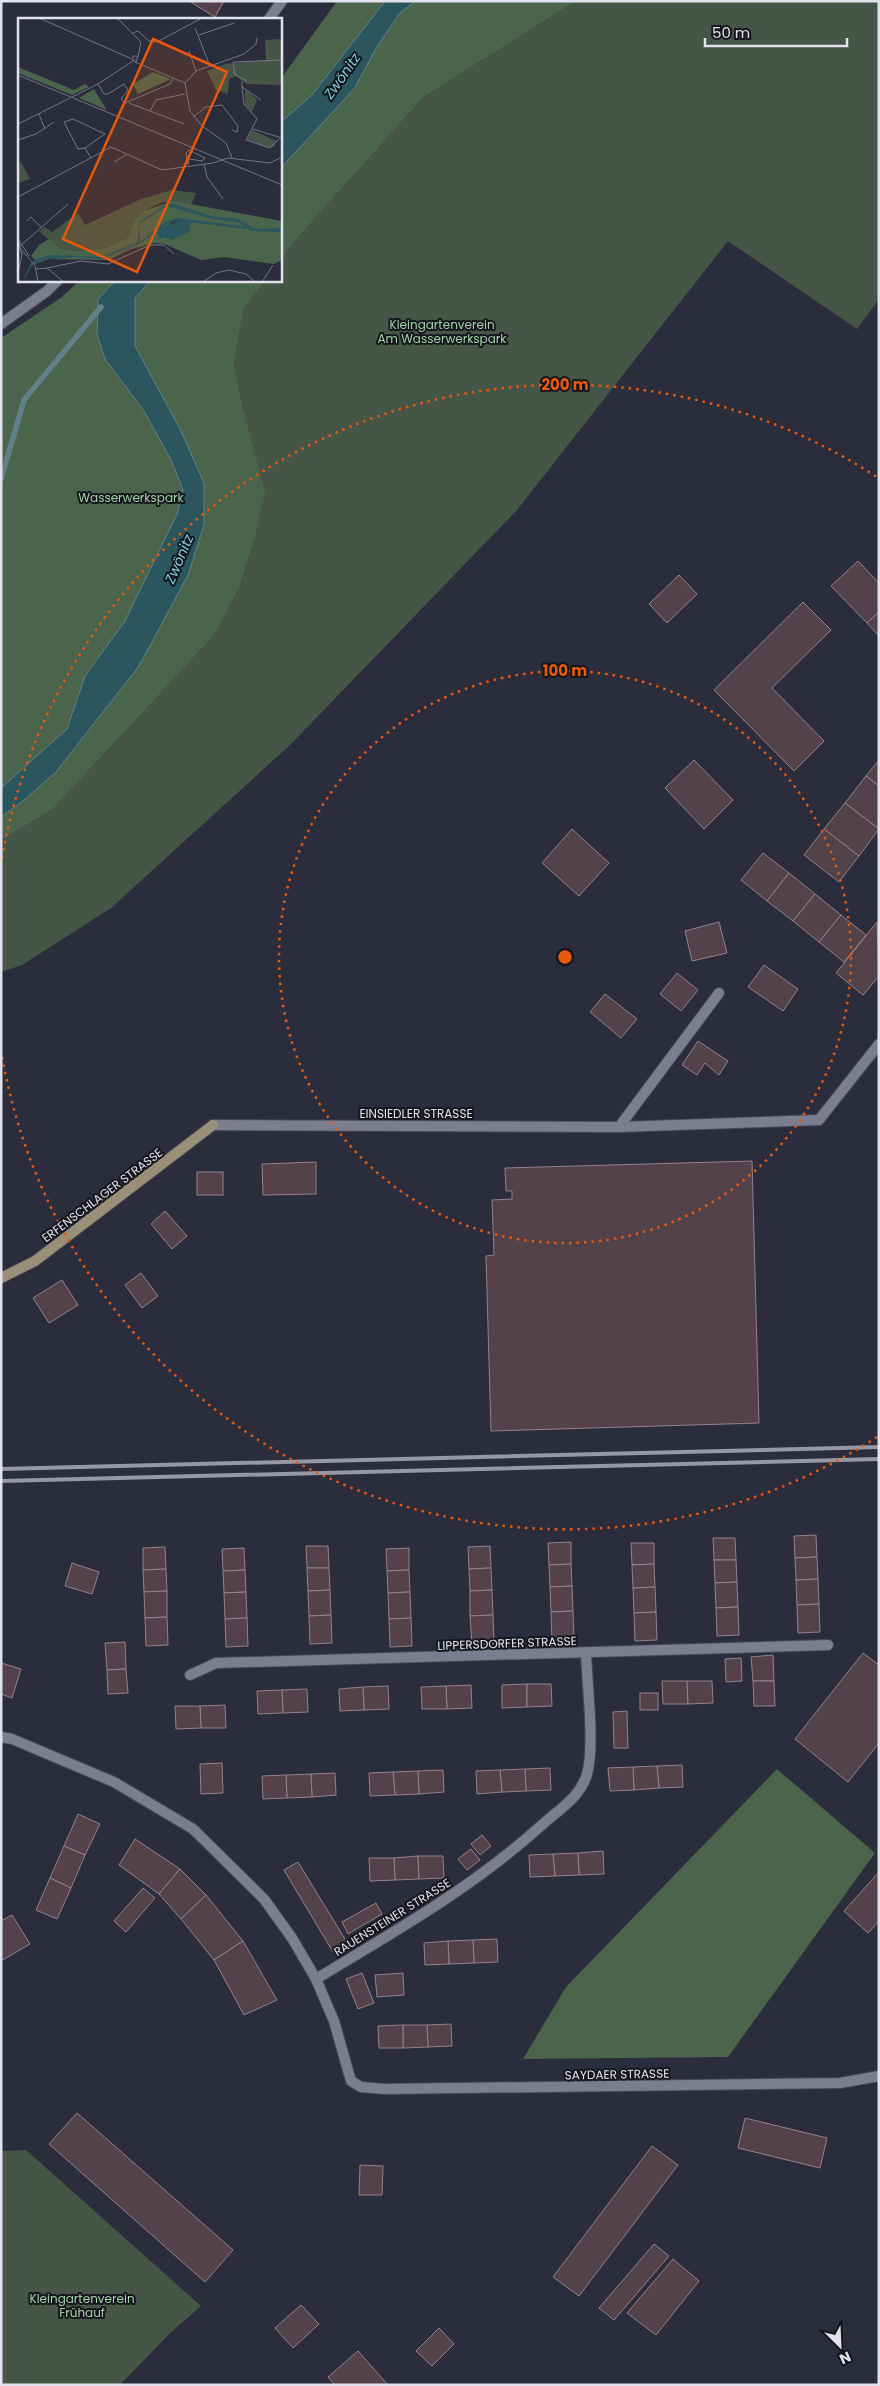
<svg xmlns="http://www.w3.org/2000/svg" width="880" height="2386" font-family="Poppins,sans-serif">
  <rect width="100%" height="100%" fill="#2c2d3c"/>
  <g fill="#465646">
    <polygon points="576,1 879,1 879,299 857,329 728,241 517,510 291,744 111,908 22,965 1,972 1,841 53,809 214,636 239,589 254,541 243,409 234,363 244,308 266,280 280,280 280,261 301,234 424,97"/>
    <polygon points="26,2150 201,2306 170,2333 120,2385 1,2385 1,2151"/>
  </g>
  <g fill="#4b644c">
    <polygon points="337,1 576,1 424,97 301,234 280,261 280,80"/>
    <polygon points="80,280 266,280 244,308 234,363 243,409 265,492 254,541 239,589 214,636 53,809 1,841 1,338 62,297"/>
    <polygon points="777,1769 875,1853 728,2057 523,2059 566,1987"/>
  </g>
  <g fill="#2c565e" stroke="#628089">
    <polygon points="385,1 416,1 400,13 378,45 354,89 280,169 280,123 312,95"/>
    <polygon points="116,280 151,280 135,298 135,346 180,429 204,483 204,525 188,575 139,666 56,772 23,801 1,817 1,788 67,729 85,676 125,621 177,514 183,490 172,462 144,411 105,359 97,335 98,299"/>
  </g>
  <g fill="none" stroke-linecap="round" stroke-linejoin="round">
    <polyline stroke="#628089" stroke-width="5.5" points="1,479 24,400 101,307"/>
  </g>
  <g fill="#53424a" stroke="#95828a">
    <polygon points="189,1 224,1 215,17"/>
    <polygon points="858,561 879,583 879,612 867,623 831,586"/>
    <polygon points="679,575 697,594 667,623 649,604"/>
    <polygon points="803,602 831,630 772,688 824,741 794,771 714,690"/>
    <polygon points="879,612 879,636 867,623"/>
    <polygon points="694,760 733,800 704,829 665,788"/>
    <polygon points="879,760 879,786 866,776"/>
    <polygon points="866,776 879,786 879,829 845,803"/>
    <polygon points="845,803 879,829 859,856 824,829"/>
    <polygon points="572,829 609,863 579,896 542,863"/>
    <polygon points="824,829 859,856 839,882 804,855"/>
    <polygon points="763,853 789,873 767,901 741,880"/>
    <polygon points="789,873 815,894 793,921 767,901"/>
    <polygon points="815,894 841,915 819,942 793,921"/>
    <polygon points="841,915 866,935 844,962 819,942"/>
    <polygon points="719,922 727,953 692,961 685,931"/>
    <polygon points="877,922 879,976 863,995 836,973"/>
    <polygon points="764,965 798,989 783,1011 748,987"/>
    <polygon points="677,973 698,990 681,1011 660,994"/>
    <polygon points="605,994 637,1019 621,1038 590,1012"/>
    <polygon points="698,1041 728,1061 719,1075 705,1063 697,1075 682,1065"/>
    <polygon points="752,1161 759,1423 491,1431 486,1256 494,1255 492,1200 512,1199 512,1191 506,1191 505,1168"/>
    <polygon points="316,1162 316,1194 263,1195 262,1164"/>
    <rect x="197" y="1172" width="26" height="23"/>
    <polygon points="165,1211 187,1236 172,1249 151,1224"/>
    <polygon points="141,1273 158,1296 142,1308 125,1285"/>
    <polygon points="62,1280 78,1305 49,1323 33,1298"/>
    <polygon points="816,1535 817,1557 795,1558 794,1536"/>
    <polygon points="713,1538 735,1538 736,1560 714,1560"/>
    <polygon points="571,1542 571,1564 549,1565 548,1543"/>
    <polygon points="631,1543 654,1543 654,1564 632,1565"/>
    <polygon points="306,1546 328,1546 329,1568 307,1568"/>
    <polygon points="490,1546 491,1568 469,1569 468,1547"/>
    <polygon points="165,1547 166,1569 143,1570 143,1548"/>
    <polygon points="244,1548 245,1570 223,1571 222,1549"/>
    <polygon points="409,1548 409,1570 387,1571 386,1549"/>
    <polygon points="817,1557 818,1579 796,1580 795,1558"/>
    <polygon points="714,1560 736,1560 737,1582 715,1583"/>
    <polygon points="72,1563 99,1572 92,1594 65,1586"/>
    <polygon points="571,1564 572,1586 550,1587 549,1565"/>
    <polygon points="654,1564 655,1587 633,1588 632,1565"/>
    <polygon points="307,1568 329,1568 330,1590 308,1591"/>
    <polygon points="491,1568 492,1590 470,1591 469,1569"/>
    <polygon points="166,1569 167,1591 144,1592 143,1570"/>
    <polygon points="245,1570 246,1592 224,1593 223,1571"/>
    <polygon points="409,1570 410,1592 388,1593 387,1571"/>
    <polygon points="818,1579 819,1604 797,1605 796,1580"/>
    <polygon points="737,1582 738,1607 716,1608 715,1583"/>
    <polygon points="572,1586 573,1611 551,1612 550,1587"/>
    <polygon points="655,1587 656,1612 634,1613 633,1588"/>
    <polygon points="330,1590 331,1615 309,1616 308,1591"/>
    <polygon points="492,1590 493,1615 470,1616 470,1591"/>
    <polygon points="167,1591 167,1617 145,1618 144,1592"/>
    <polygon points="246,1592 247,1618 225,1619 224,1593"/>
    <polygon points="410,1592 411,1618 389,1619 388,1593"/>
    <polygon points="819,1604 820,1632 798,1633 797,1605"/>
    <polygon points="738,1607 739,1635 717,1636 716,1608"/>
    <polygon points="573,1611 574,1640 552,1641 551,1612"/>
    <polygon points="656,1612 657,1640 635,1641 634,1613"/>
    <polygon points="331,1615 332,1643 310,1644 309,1616"/>
    <polygon points="493,1615 494,1644 472,1645 470,1616"/>
    <polygon points="167,1617 168,1645 146,1646 145,1618"/>
    <polygon points="247,1618 248,1646 226,1647 225,1619"/>
    <polygon points="411,1618 412,1646 390,1647 389,1619"/>
    <polygon points="125,1642 126,1669 107,1670 105,1643"/>
    <polygon points="863,1653 879,1665 879,1743 848,1782 795,1739"/>
    <polygon points="773,1655 774,1681 753,1681 751,1657"/>
    <polygon points="741,1658 742,1681 726,1682 725,1659"/>
    <polygon points="1,1663 21,1669 12,1698 1,1694"/>
    <polygon points="126,1669 128,1693 108,1694 107,1670"/>
    <polygon points="662,1681 687,1681 688,1704 663,1704"/>
    <polygon points="687,1681 712,1681 713,1703 688,1704"/>
    <polygon points="753,1681 774,1681 775,1706 754,1706"/>
    <polygon points="527,1684 527,1707 502,1708 502,1685"/>
    <polygon points="527,1684 551,1684 552,1706 527,1707"/>
    <polygon points="471,1685 472,1708 447,1709 446,1686"/>
    <polygon points="388,1686 389,1709 364,1710 363,1687"/>
    <polygon points="446,1686 447,1709 422,1709 421,1687"/>
    <polygon points="363,1687 364,1710 340,1711 339,1689"/>
    <polygon points="307,1689 308,1712 283,1713 282,1690"/>
    <polygon points="282,1690 283,1713 258,1714 257,1691"/>
    <rect x="640" y="1693" width="18" height="17"/>
    <polygon points="225,1705 226,1728 201,1728 200,1706"/>
    <polygon points="175,1706 200,1706 201,1728 176,1729"/>
    <polygon points="627,1711 628,1748 614,1748 613,1712"/>
    <polygon points="222,1763 223,1793 201,1794 200,1764"/>
    <polygon points="682,1765 683,1787 659,1788 657,1766"/>
    <polygon points="657,1766 659,1788 634,1790 633,1767"/>
    <polygon points="633,1767 634,1790 610,1791 608,1768"/>
    <polygon points="550,1768 551,1790 526,1791 525,1769"/>
    <polygon points="525,1769 526,1791 502,1792 500,1770"/>
    <polygon points="443,1770 444,1792 419,1794 418,1771"/>
    <polygon points="500,1770 502,1792 477,1794 476,1771"/>
    <polygon points="418,1771 419,1794 395,1795 393,1772"/>
    <polygon points="393,1772 395,1795 370,1796 369,1773"/>
    <polygon points="335,1773 336,1795 312,1797 311,1774"/>
    <polygon points="311,1774 312,1797 287,1798 286,1775"/>
    <polygon points="286,1775 287,1798 263,1799 262,1776"/>
    <polygon points="78,1814 100,1824 85,1855 64,1846"/>
    <polygon points="482,1835 491,1846 480,1855 471,1844"/>
    <polygon points="135,1839 180,1869 159,1894 119,1865"/>
    <polygon points="64,1846 85,1855 71,1888 50,1878"/>
    <polygon points="471,1849 480,1860 467,1870 458,1859"/>
    <polygon points="603,1851 604,1874 579,1875 578,1853"/>
    <polygon points="578,1853 579,1875 555,1876 553,1854"/>
    <polygon points="553,1854 555,1876 530,1877 529,1855"/>
    <polygon points="418,1856 419,1879 395,1880 394,1858"/>
    <polygon points="418,1856 443,1856 444,1878 419,1879"/>
    <polygon points="369,1858 394,1858 395,1880 370,1881"/>
    <polygon points="298,1862 348,1944 333,1952 284,1870"/>
    <polygon points="180,1869 206,1895 181,1919 159,1894"/>
    <polygon points="879,1872 879,1921 868,1933 844,1911"/>
    <polygon points="50,1878 71,1888 57,1919 36,1910"/>
    <polygon points="143,1888 155,1898 126,1932 114,1921"/>
    <polygon points="206,1895 243,1941 214,1960 181,1919"/>
    <polygon points="376,1903 382,1914 348,1934 342,1922"/>
    <polygon points="12,1915 30,1944 1,1961 1,1921"/>
    <polygon points="497,1939 498,1962 474,1963 473,1940"/>
    <polygon points="473,1940 474,1963 449,1964 448,1941"/>
    <polygon points="243,1941 277,2000 244,2015 214,1960"/>
    <polygon points="448,1941 449,1964 425,1965 424,1943"/>
    <polygon points="362,1973 374,2003 358,2009 346,1979"/>
    <polygon points="403,1973 404,1995 377,1997 375,1975"/>
    <polygon points="451,2024 452,2046 428,2047 427,2025"/>
    <polygon points="403,2025 427,2025 428,2047 403,2048"/>
    <polygon points="403,2025 403,2048 379,2048 378,2026"/>
    <polygon points="77,2113 233,2250 205,2282 49,2144"/>
    <polygon points="745,2118 827,2138 820,2168 738,2148"/>
    <polygon points="652,2146 678,2165 579,2296 553,2277"/>
    <polygon points="360,2165 383,2166 382,2195 359,2195"/>
    <polygon points="654,2244 669,2256 614,2320 599,2308"/>
    <polygon points="673,2259 699,2281 656,2335 627,2313"/>
    <polygon points="301,2305 319,2324 293,2348 275,2328"/>
    <polygon points="439,2328 454,2344 432,2366 416,2351"/>
    <polygon points="358,2351 388,2385 335,2385 328,2377"/>
  </g>
  <g fill="none" stroke-linecap="round" stroke-linejoin="round">
    <defs>
      <g id="minor">
        <polyline points="269,19 282,1"/>
        <polyline points="1,324 47,291 58,280"/>
        <polyline points="213,1125 619,1127 819,1120 879,1044"/>
        <polyline points="619,1127 719,993"/>
        <polyline points="190,1675 216,1663 828,1645"/>
        <polyline points="1,1737 12,1739 114,1782 193,1829 264,1899 292,1938 316,1979 334,2021 351,2081 361,2087 385,2089 840,2083 879,2076"/>
        <path d="M316,1979C397,1930 472,1888 543,1824C560,1809 581,1796 587,1774C595,1746 587,1684 586,1653"/>
      </g>
      <polyline id="secondary" points="1,1278 35,1261 213,1125"/>
    </defs>
    <use href="#minor" stroke="#494a57" stroke-width="12"/>
    <use href="#secondary" stroke="#494a57" stroke-width="12"/>
    <use href="#minor" stroke="#7c7e8f" stroke-width="10"/>
    <use href="#secondary" stroke="#9a9078" stroke-width="10"/>
    <g stroke="#9798a4" stroke-width="4">
      <polyline points="1,1469 879,1447"/>
      <polyline points="1,1481 879,1459"/>
    </g>
  </g>
  <g fill="none" stroke="#e8590c" stroke-width="2.5" stroke-dasharray="2.5 5">
    <circle cx="565" cy="957" r="286"/>
    <path d="M877 1437A572 572 0 0 1 2 1056M2 858A572 572 0 0 1 877 477"/>
  </g>
  <g text-anchor="middle" dominant-baseline="central" stroke-width="4" stroke-linejoin="round" paint-order="stroke">
    <g font-size="12" fill="#a3d1a4" stroke="#15161d">
      <text x="442" y="324">Kleingartenverein<tspan x="442" dy="14">Am Wasserwerkspark</tspan></text>
      <text x="131" y="497">Wasserwerkspark</text>
      <text x="82" y="2298">Kleingartenverein<tspan x="82" dy="14">Frühauf</tspan></text>
    </g>
    <g font-size="12" fill="#e1e2ec" stroke="#15161d">
      <text x="416" y="1113">EINSIEDLER STRASSE</text>
      <text transform="translate(102 1195) rotate(-37)">ERFENSCHLAGER STRASSE</text>
      <text transform="translate(507 1643) rotate(-2)">LIPPERSDORFER STRASSE</text>
      <text transform="translate(392 1917) rotate(-32)">RAUENSTEINER STRASSE</text>
      <text transform="translate(617 2074) rotate(-1)">SAYDAER STRASSE</text>
    </g>
    <g font-size="14" font-style="italic" fill="#82d0de" stroke="#15161d">
      <text transform="translate(342 76) rotate(-55)">Zwönitz</text>
      <text transform="translate(179 559) rotate(-67)">Zwönitz</text>
    </g>
  </g>
  <g transform="translate(18 18)">
    <rect width="264" height="264" fill="#2c2d3c"/>
    <path d="M264,21V67L229,66L218,58L211,61L210,76L198,72L189,53L208,46L248,42L247,22ZM227,71L239,82L234,94L227,86ZM234,112L258,123L257,128L251,130L229,121ZM3,144L12,161L0,165V145ZM154,172L178,175L173,187L145,184L125,193L116,203L110,219L87,230L63,233L42,231L21,213L27,209L34,214L60,195L67,207L123,181Z" fill="#465646"/>
    <path d="M0,49L56,72L67,66L71,69L54,77L0,55ZM135,54L153,61L120,76L115,66ZM76,71L83,83L89,92L61,80ZM156,183L264,203V242L256,246L206,239L183,242L147,226L136,225L110,232L91,242L30,241L20,245L13,238L21,227L31,221L43,231L63,233L87,230L110,219L116,203L125,193ZM168,202L161,219H147L141,213L156,203Z" fill="#4b644c" fill-rule="evenodd"/>
    <path d="M148,186H157L192,198L220,201L237,211L261,210L264,214L233,213L220,204L194,201L149,188L122,206V226L84,241L57,239L24,242L14,248L4,264L13,245L21,240L34,237L83,239L119,224L122,203ZM163,202L173,203L171,214L154,222L147,219L142,221L139,215L143,210Z" fill="#2c565e"/>
    <path fill="none" stroke="#2c565e" stroke-width="2.5" d="M123,224L148,205L160,201L228,210"/>
    <path fill="none" stroke="#747582" stroke-width="1" d="M21,0L114,41M99,0L123,24L120,39M177,10L192,48M115,15L120,13L131,23L139,24L184,0M181,17L216,5M171,33L178,53M117,44L167,65M0,57L264,167M224,63V69L243,82M229,63L217,57L215,44L264,42M167,65L172,93L184,108L208,125L214,140M167,65L178,53L226,36L238,26L239,20M80,66L86,76H90L106,66L110,72L103,81L107,85L152,66L155,60M224,69L226,86L239,101L228,122L252,130L261,121M111,85L166,106M132,93L138,82L167,76M21,96L27,111M175,99L188,89L204,87L220,108L219,114L214,112M0,106L80,66L115,43H119V38H115V43M235,111L264,120M0,122L18,116L36,104M67,130L60,131L46,104L55,101L87,116L67,130L73,140M96,144L110,136M169,144L168,135L171,132L187,140L184,143L171,141L170,147M186,146L189,159L205,181M144,152L195,145L210,140L252,145L264,139M0,179L93,129L144,152M9,203L13,199L23,209M0,221L11,238M0,228L17,247L20,264M1,229L50,186M29,250L63,243L90,246L132,227H146L156,236M18,251L29,250L46,264M0,254L4,237L1,225M185,264L198,255L211,252L228,256L237,264M244,264L255,247"/>
    <path fill="#e8590c" fill-opacity="0.15" stroke="#e8590c" stroke-width="2.5" d="M135,21L209,54L119,254L45,221Z"/>
    <rect width="264" height="264" fill="none" stroke="#e1e2ec" stroke-width="2.5"/>
  </g>
  <circle cx="565" cy="957" r="8" fill="#e8590c" stroke="#15161d" stroke-width="2.5"/>
  <g font-size="15" text-anchor="middle" font-weight="bold" fill="#e8590c" stroke="#15161d" stroke-width="4" stroke-linejoin="round" paint-order="stroke">
    <text x="565" y="390">200 m</text>
    <text x="565" y="676">100 m</text>
  </g>
  <rect width="880" height="2386" fill="none" stroke="#e1e2ec" stroke-width="5"/>
  <g transform="translate(840 2346) rotate(156)" stroke="#15161d" stroke-width="4" paint-order="stroke">
  <path d="M0-4L9 19L0 12L-9 19Z" fill="#e1e2ec"/>
  <text y="-8" font-size="14" font-weight="bold" text-anchor="middle" fill="#e1e2ec">N</text>
  </g>
  <path d="M705 38v8h142v-8" fill="none" stroke="#e1e2ec" stroke-width="2.5"/>
  <text x="712" y="38" font-size="15" fill="#e1e2ec" stroke="#15161d" stroke-width="4" paint-order="stroke">50 m</text>
</svg>
